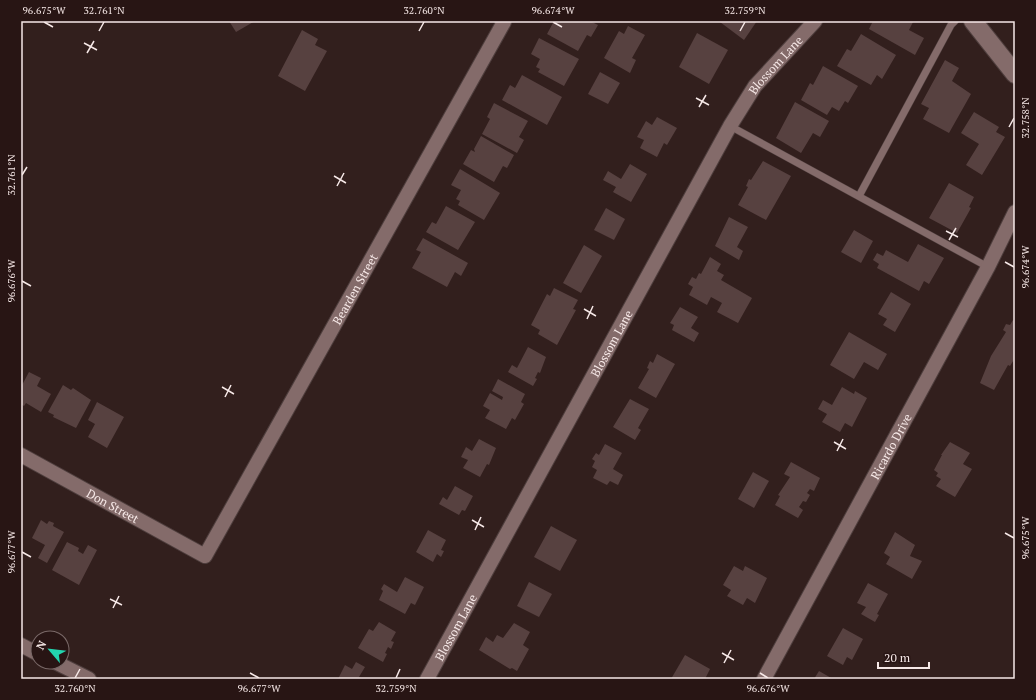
<svg xmlns="http://www.w3.org/2000/svg" width="1036" height="700" font-family="'PT Serif',serif">
  <rect width="100%" height="100%" fill="#321f1d"/>
  <g fill="#574140">
    <polygon points="229,21 255,21 236,32"/>
    <polygon points="554,21 590,21 598,25 591,37 587,35 578,51 547,34"/>
    <polygon points="721,21 757,21 744,40 720,22"/>
    <polygon points="873,21 911,21 913,22 909,30 924,38 915,55 869,29"/>
    <polygon points="628,26 645,35 632,58 636,60 630,73 604,58 619,31 624,34"/>
    <polygon points="302,30 318,39 315,45 327,51 305,91 278,76"/>
    <polygon points="697,33 728,50 709,84 679,67"/>
    <polygon points="861,34 896,55 882,79 877,75 871,85 837,66 847,49 851,51"/>
    <polygon points="539,38 579,59 564,86 538,72 540,69 536,67 540,59 531,54"/>
    <polygon points="945,60 959,68 952,81 971,94 949,133 923,119 929,108 921,104"/>
    <polygon points="823,66 858,86 848,103 845,101 839,111 832,107 827,115 801,100 810,83 813,85"/>
    <polygon points="600,72 620,83 608,104 588,94"/>
    <polygon points="522,75 562,97 547,125 502,100 510,85 515,88"/>
    <polygon points="795,102 829,121 820,137 813,133 801,153 776,138"/>
    <polygon points="494,103 528,121 519,137 524,140 517,153 482,134 490,119 487,117"/>
    <polygon points="974,112 999,127 996,132 1005,137 982,175 966,165 979,144 961,133"/>
    <polygon points="657,117 677,128 667,145 664,143 657,157 640,148 644,140 637,137 646,121 652,125"/>
    <polygon points="481,136 514,155 507,168 503,166 494,182 463,164 471,150 475,152 474,149"/>
    <polygon points="763,161 791,176 766,220 738,205 748,187 746,186 749,179 751,180"/>
    <polygon points="630,164 647,174 631,202 613,192 616,187 603,180 608,171 621,179"/>
    <polygon points="460,169 500,193 484,220 458,205 460,201 456,199 461,190 451,185"/>
    <polygon points="949,183 974,197 969,207 971,208 957,233 929,218"/>
    <polygon points="446,206 475,222 458,250 426,232 432,222 436,224"/>
    <polygon points="606,208 625,219 614,240 594,230"/>
    <polygon points="729,217 748,227 737,247 743,251 739,260 715,246"/>
    <polygon points="854,230 873,241 861,263 841,252"/>
    <polygon points="423,238 468,263 461,276 455,272 447,287 412,268 421,252 416,250"/>
    <polygon points="918,244 944,258 929,284 924,281 919,291 877,268 879,264 873,260 877,253 883,256 886,250 908,262"/>
    <polygon points="584,245 602,256 581,293 563,283"/>
    <polygon points="710,257 721,264 717,271 724,275 721,280 752,298 738,323 717,312 722,303 711,297 707,305 689,295 693,287 688,284 692,277 696,279 699,273 701,274"/>
    <polygon points="554,288 578,300 573,309 576,310 557,345 538,334 540,330 531,325 547,294 550,296"/>
    <polygon points="891,292 911,304 895,332 883,325 887,319 878,314"/>
    <polygon points="680,307 698,317 691,328 699,333 694,342 672,330 674,325 670,323"/>
    <polygon points="1013,320 1015,321 1015,358 1010,366 1008,365 994,390 980,383 991,356 1006,332 1003,330 1006,324 1010,325"/>
    <polygon points="849,332 887,354 878,370 864,362 854,379 830,365"/>
    <polygon points="528,347 546,357 540,373 538,372 535,378 537,379 533,386 508,372 512,365 517,368"/>
    <polygon points="657,354 675,364 656,398 638,388 649,369 647,368 650,361 653,363"/>
    <polygon points="29,372 41,378 37,386 51,394 41,412 26,403 24,406 21,404 21,387"/>
    <polygon points="498,379 525,394 521,402 524,404 515,420 512,418 506,429 485,418 490,410 483,406 490,393 502,400 503,397 492,391"/>
    <polygon points="63,385 71,390 73,388 91,400 76,428 53,417 54,415 48,412"/>
    <polygon points="842,387 854,394 855,391 867,398 852,427 845,423 840,432 822,422 827,414 818,409 823,400 832,405"/>
    <polygon points="630,399 649,409 638,428 641,430 635,440 613,427"/>
    <polygon points="97,402 124,417 107,448 88,437 95,424 88,420"/>
    <polygon points="479,439 496,448 489,465 487,464 480,477 463,468 468,460 461,457 466,447 472,451"/>
    <polygon points="950,442 970,453 963,464 972,469 955,497 936,486 941,479 936,476 938,473 934,470 942,455 941,455"/>
    <polygon points="605,444 622,453 613,469 623,475 618,485 610,481 607,485 593,478 597,470 592,467 595,461 592,459 596,453 599,455"/>
    <polygon points="791,462 820,478 814,491 810,489 807,493 810,495 806,502 803,501 799,507 803,510 798,518 775,505 780,496 778,495 790,477 784,474"/>
    <polygon points="753,472 769,481 754,508 738,499"/>
    <polygon points="455,486 473,496 465,511 462,510 459,515 439,504 443,497 447,500"/>
    <polygon points="41,520 47,524 49,521 54,523 53,526 64,532 47,563 38,558 45,545 32,538"/>
    <polygon points="551,526 577,540 560,571 534,557"/>
    <polygon points="428,530 446,540 441,550 444,551 441,557 437,554 433,562 416,552"/>
    <polygon points="895,532 915,545 910,556 922,561 912,579 886,564 890,557 884,553"/>
    <polygon points="67,542 79,548 78,551 83,554 88,545 97,550 79,585 52,570"/>
    <polygon points="734,566 743,571 745,566 767,578 755,603 747,598 743,605 727,596 731,590 723,585"/>
    <polygon points="405,577 424,587 415,605 411,603 405,614 379,600 383,591 381,589 384,584 397,592"/>
    <polygon points="529,582 552,594 539,617 517,606"/>
    <polygon points="868,583 888,594 877,614 879,615 875,622 861,614 866,607 857,603"/>
    <polygon points="379,622 396,632 391,641 394,642 391,649 388,647 385,653 387,654 383,662 358,648 369,629 373,631"/>
    <polygon points="514,623 530,632 523,645 529,649 517,671 512,668 510,669 479,650 486,637 493,642 497,635 503,638"/>
    <polygon points="843,628 863,639 852,660 847,657 843,665 827,656"/>
    <polygon points="685,655 710,669 705,679 671,679"/>
    <polygon points="356,662 365,667 359,677 363,679 338,679 345,665 352,669"/>
    <polygon points="819,671 833,679 814,679"/>
  </g>
  <g fill="none" stroke-linecap="round" stroke-linejoin="round">
    <defs>
      <g id="service">
        <polyline points="730,126 988,267"/>
        <polyline points="859,196 951,25 955,21"/>
      </g>
      <g id="minor">
        <path id="s1" d="M21,455L205,556L504,22L502,21"/>
        <polyline points="21,645 38,654"/>
        <polyline points="55,662 89,679"/>
        <path id="s2" d="M427,679L730,126L755,86L815,21"/>
        <path id="s3" d="M764,679L988,267L1015,212"/>
      </g>
      <polyline id="tertiary" points="973,21 1015,74"/>
    </defs>
    <use href="#service" stroke="#4e3e3d" stroke-width="8"/>
    <use href="#minor" stroke="#4e3e3d" stroke-width="16"/>
    <use href="#tertiary" stroke="#4e3e3d" stroke-width="20"/>
    <use href="#service" stroke="#846b6a" stroke-width="7"/>
    <use href="#minor" stroke="#846b6a" stroke-width="14"/>
    <use href="#tertiary" stroke="#846b6a" stroke-width="18"/>
  </g>
  <path fill="none" stroke="#f6e8e7" stroke-width="1.5" d="M44,22L53,27M553,22L562,27M99,31L104,22M419,31L424,22M740,31L745,22M84,43L97,50M87,53L94,41M696,98L709,105M699,107L706,95M1009,127L1014,118M22,175L27,167M334,176L346,183M337,186L344,173M946,231L958,237M949,240L956,228M1005,262L1014,267M22,281L31,286M584,309L596,316M587,319L593,306M222,387L234,394M225,397L231,385M834,442L846,449M837,451L843,439M472,520L484,527M475,530L481,517M1005,533L1014,538M22,552L31,557M110,599L122,605M113,608L119,596M722,653L734,660M724,663L731,650M250,673L259,678M760,673L768,678M75,678L80,669M396,678L400,669"/>
  <g text-anchor="middle" dominant-baseline="central" stroke-width="4" stroke-linejoin="round" paint-order="stroke">
    <g font-size="12" fill="#f6e8e7" stroke="#281514">
      <text stroke="none"><textPath href="#s2" startOffset="707">Blossom Lane</textPath></text>
      <text stroke="none"><textPath href="#s1" startOffset="516">Bearden Street</textPath></text>
      <text stroke="none"><textPath href="#s2" startOffset="383">Blossom Lane</textPath></text>
      <text stroke="none"><textPath href="#s3" startOffset="265">Ricardo Drive</textPath></text>
      <text stroke="none"><textPath href="#s1" startOffset="105">Don Street</textPath></text>
      <text stroke="none"><textPath href="#s2" startOffset="59">Blossom Lane</textPath></text>
    </g>
  </g>
  <rect width="1036" height="700" fill="none" stroke="#281514" stroke-width="44"/>
  <g transform="translate(50 650) rotate(298)"><circle r="19" fill="#281514" stroke="#7a6968"/>
  <path d="M0-3L7 15L0 10L-7 15Z" fill="#23d5af"/>
  <text y="-6" font-size="11" font-weight="bold" text-anchor="middle" fill="#f6e8e7">N</text>
  </g>
  <path d="M878 662v6h51v-6" fill="none" stroke="#f6e8e7" stroke-width="2"/>
  <text x="884" y="662" font-size="12" fill="#f6e8e7" stroke="#281514" stroke-width="3" paint-order="stroke">20 m</text>
  <rect x="22" y="22" width="992" height="656" fill="none" stroke="#f6e8e7" stroke-width="1.5"/>
  <g font-size="10" text-anchor="middle" fill="#f6e8e7">
    <text x="44" y="14">96.675°W</text>
    <text x="104" y="14">32.761°N</text>
    <text x="424" y="14">32.760°N</text>
    <text x="553" y="14">96.674°W</text>
    <text x="745" y="14">32.759°N</text>
    <text transform="translate(1025 118) rotate(-90)" y="4">32.758°N</text>
    <text transform="translate(11 175) rotate(-90)" y="4">32.761°N</text>
    <text transform="translate(1025 267) rotate(-90)" y="4">96.674°W</text>
    <text transform="translate(11 281) rotate(-90)" y="4">96.676°W</text>
    <text transform="translate(1025 538) rotate(-90)" y="4">96.675°W</text>
    <text transform="translate(11 552) rotate(-90)" y="4">96.677°W</text>
    <text x="75" y="692">32.760°N</text>
    <text x="259" y="692">96.677°W</text>
    <text x="396" y="692">32.759°N</text>
    <text x="768" y="692">96.676°W</text>
  </g>
</svg>
